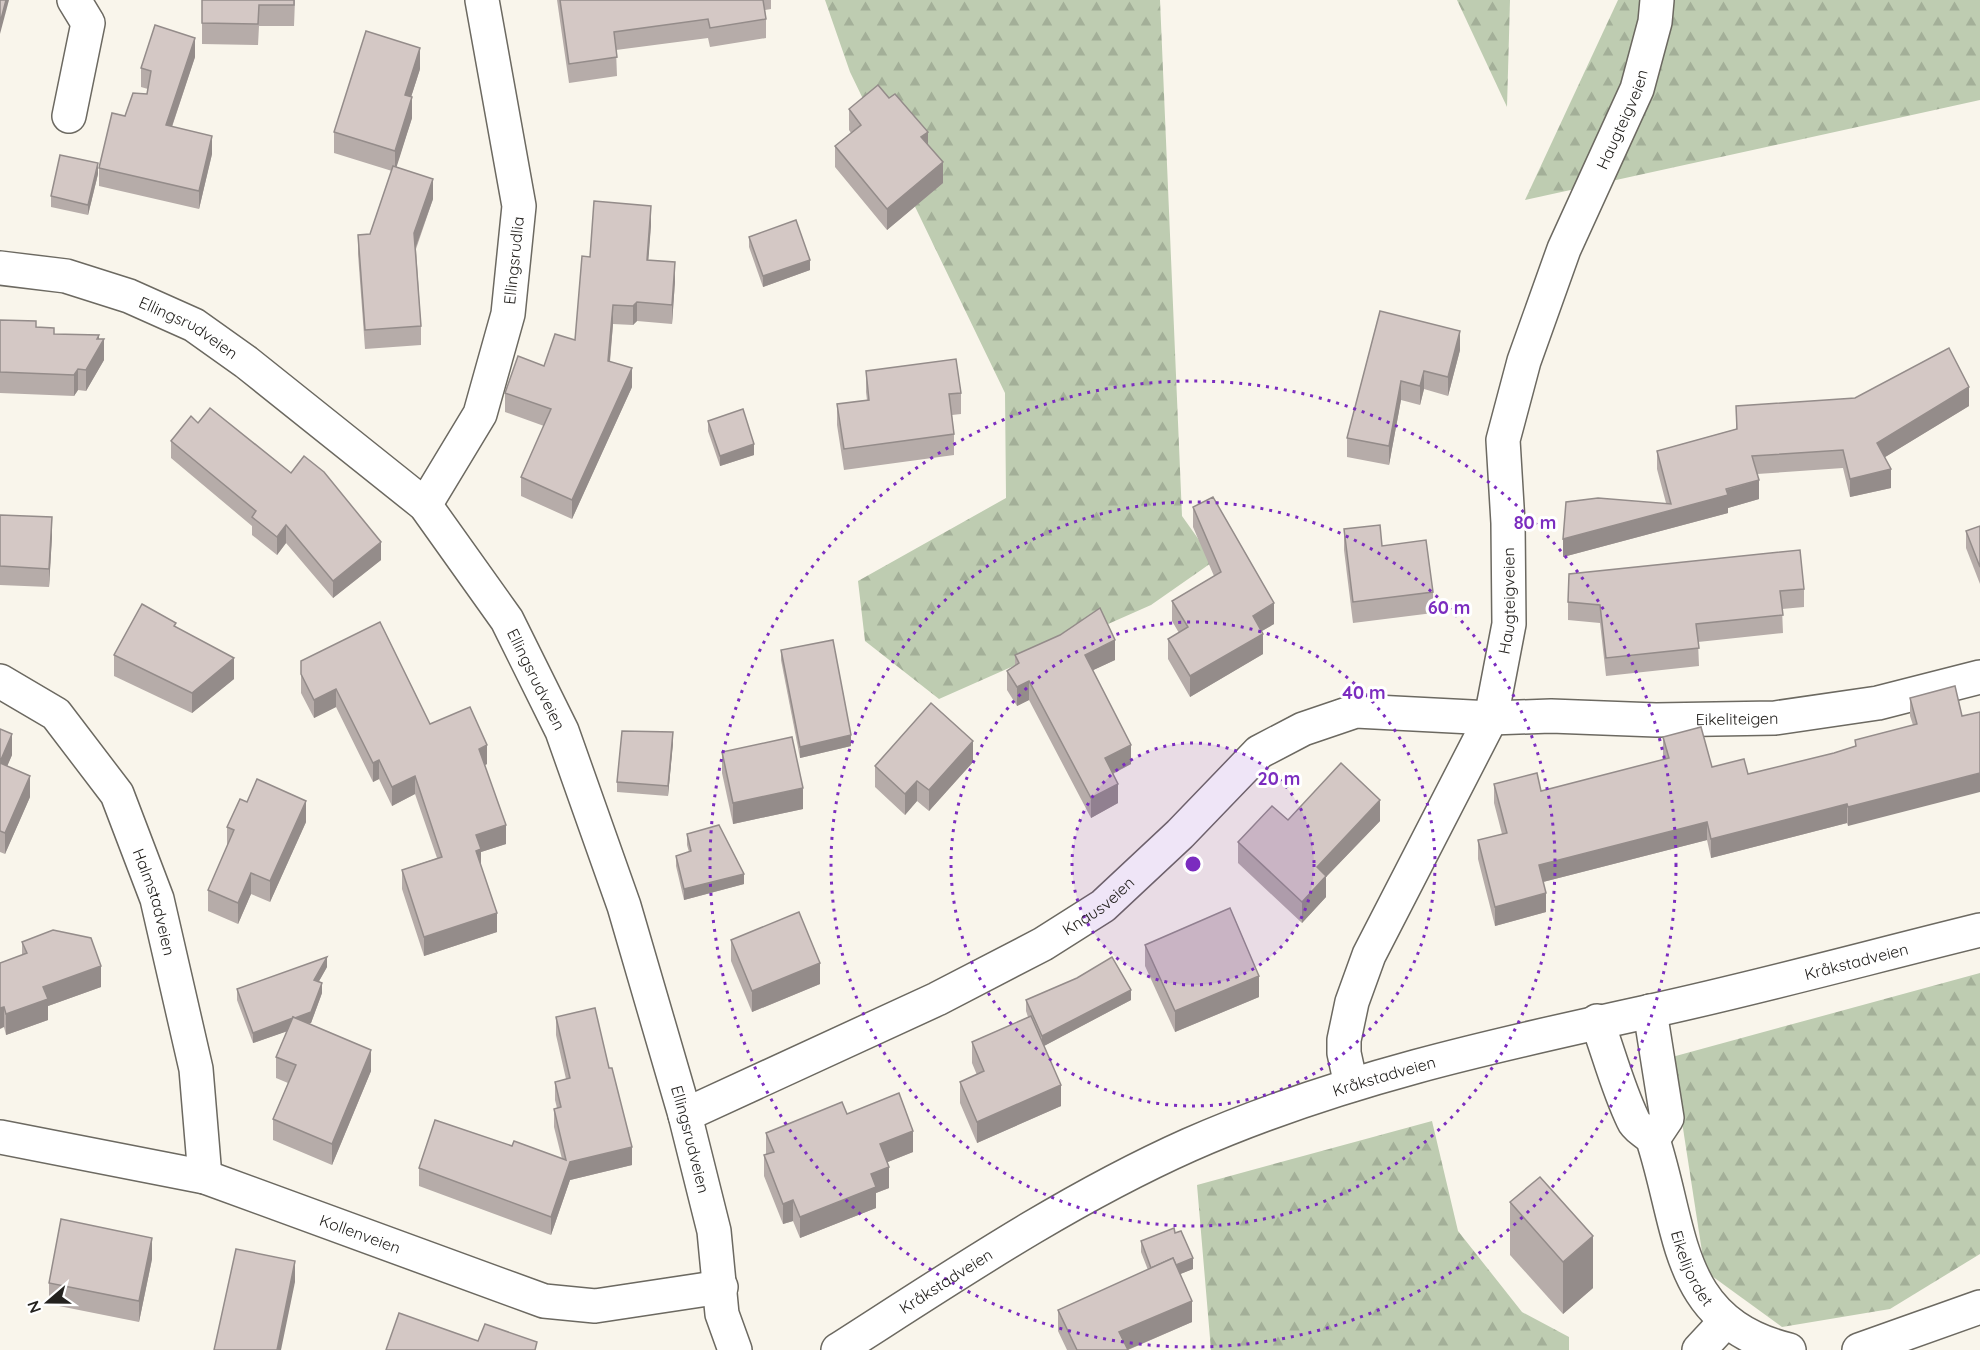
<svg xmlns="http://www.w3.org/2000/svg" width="1980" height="1350" font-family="Quicksand,sans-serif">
  <defs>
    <pattern id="forest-firs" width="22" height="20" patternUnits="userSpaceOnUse" patternTransform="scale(1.5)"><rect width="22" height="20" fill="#beccb1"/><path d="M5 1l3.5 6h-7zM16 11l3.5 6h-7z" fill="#a3af98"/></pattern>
  </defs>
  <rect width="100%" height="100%" fill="#f9f5eb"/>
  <g fill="url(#forest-firs)">
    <polygon points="825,0 1160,0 1182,516 1214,561 1151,605 939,699 865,641 858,581 1006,498 1005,393 850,72"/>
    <polygon points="1457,0 1510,0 1507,107"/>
    <polygon points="1618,0 1980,0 1980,100 1525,200"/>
    <polygon points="1980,973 1980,1254 1890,1309 1782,1327 1705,1271 1672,1057"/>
    <polygon points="1432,1121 1458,1231 1522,1312 1569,1337 1569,1350 1211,1350 1197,1185"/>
  </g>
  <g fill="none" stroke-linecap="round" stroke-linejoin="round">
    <defs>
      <g id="minor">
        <polyline points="69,116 88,23 74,0"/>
        <path id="s1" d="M0,268L66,276L129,296L194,325L246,362L425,505L507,620L562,731L624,906L685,1115L714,1231L722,1314L735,1350"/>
        <path id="s2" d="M425,505L480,414L508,314L519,206L482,0"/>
        <path id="s3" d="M0,681L56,714L117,794L157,899L196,1069L205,1177"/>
        <polyline points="1650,1011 1667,1118 1653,1139"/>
        <path id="s4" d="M1597,1021C1609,1054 1618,1089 1633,1120C1637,1130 1651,1133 1654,1143C1683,1235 1676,1322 1789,1350"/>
        <path id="s5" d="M1351,1085L1344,1053V1040L1352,1002L1369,955L1491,718L1509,624L1508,523L1503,440L1524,361L1564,249L1637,89L1655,22L1657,0"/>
        <path id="s6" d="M685,1115L937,999L1043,944L1103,906L1180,834L1259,752L1303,729L1356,711L1491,718L1551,716L1656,720L1775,718L1878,703L1980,677"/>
        <path id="s7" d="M0,1137L205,1177L544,1301L595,1306L721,1287"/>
        <polyline points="1699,1350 1725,1322"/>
        <polyline points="1859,1350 1980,1307"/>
      </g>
      <g id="major">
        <path id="s8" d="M838,1350C952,1277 1066,1200 1189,1145C1336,1080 1495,1045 1651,1011C1761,987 1870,957 1980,930"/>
      </g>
    </defs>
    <use href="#minor" stroke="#6c6961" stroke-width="36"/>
    <use href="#major" stroke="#6c6961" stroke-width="36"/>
    <use href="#minor" stroke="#fff" stroke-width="33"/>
    <use href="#major" stroke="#fff" stroke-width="33"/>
  </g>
  <g fill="#b6aca9">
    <polygon points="202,0 295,0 294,26 259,26 258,45 202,44"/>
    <polygon points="557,0 771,0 771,9 765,10 766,19 766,38 710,47 708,38 616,50 617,76 569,83"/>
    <polygon points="195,57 172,127 212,154 199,209 99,186 99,168 125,116 147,94 148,89 141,87 141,68"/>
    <polygon points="420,69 411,97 412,118 396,167 433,199 416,249 421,326 421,345 365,349 358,254 358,235 370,234 392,171 334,153 334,132"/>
    <polygon points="849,109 943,183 887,230 835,167 835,146 851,133 849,130"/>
    <polygon points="98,174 88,215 51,207 51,196"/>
    <polygon points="651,225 648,260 675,281 672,324 637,321 633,325 613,324 610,362 632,387 572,519 521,496 521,477 544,426 505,412 505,393 544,366 575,340 590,257"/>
    <polygon points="749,237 810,270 763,287 749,247"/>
    <polygon points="1380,311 1460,350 1448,396 1424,389 1420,405 1401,400 1389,465 1347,457 1347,438"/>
    <polygon points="0,320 36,327 54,334 99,339 104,360 86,391 78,390 74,396 0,393"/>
    <polygon points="866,371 961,393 961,414 952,415 954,434 954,455 844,470 837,425 837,404 867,400 866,392"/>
    <polygon points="1736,406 1969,406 1885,457 1891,488 1850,497 1843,468 1757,474 1759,499 1728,508 1728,513 1563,557 1666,503 1657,469 1657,451 1736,429"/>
    <polygon points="708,421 754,455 720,466 708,431"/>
    <polygon points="198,423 381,560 333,598 286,543 277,555 252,535 252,526 171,458 171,441"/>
    <polygon points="1193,507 1274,624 1262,631 1263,654 1190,697 1168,659 1168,639 1179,633 1172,621 1172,601 1214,576 1193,527"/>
    <polygon points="0,515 52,536 49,587 0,585"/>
    <polygon points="1980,526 1980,584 1966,548 1966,531"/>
    <polygon points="1344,529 1382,546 1433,592 1433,613 1353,623 1344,550"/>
    <polygon points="1804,589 1804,607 1782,609 1783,633 1698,642 1699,666 1606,676 1600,623 1568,620 1568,602"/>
    <polygon points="176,627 234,679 192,713 114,676 114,655"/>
    <polygon points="781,650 851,746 800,758 781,660"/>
    <polygon points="1015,655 1115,660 1093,670 1131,764 1113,774 1118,803 1091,818 1029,700 1017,706 1007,690 1007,671 1015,665"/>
    <polygon points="301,661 430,724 487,764 485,765 506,844 481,852 481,868 497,932 424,956 402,889 402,870 437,858 415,794 392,806 379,779 373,782 336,707 314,718 301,693"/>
    <polygon points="1955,686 1848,826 1847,823 1711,858 1707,840 1543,882 1546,912 1495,926 1478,859 1478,840 1502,834 1494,803 1494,784 1541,791 1664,760 1663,756 1663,737 1712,767 1748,774 1834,753 1855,746 1855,740 1913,725 1910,716 1910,698"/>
    <polygon points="0,729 12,755 7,766 30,797 5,854 0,852"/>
    <polygon points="673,743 668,796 617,792 617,782"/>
    <polygon points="722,752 803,809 733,824 722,773"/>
    <polygon points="973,762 929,811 917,801 905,815 875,787 875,766"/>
    <polygon points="247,802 306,822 270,902 251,894 238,924 208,911 208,890 227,848 227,827"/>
    <polygon points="1288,820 1380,821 1326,877 1326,897 1302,923 1238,863 1238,842"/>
    <polygon points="687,834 744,884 684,900 676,866 676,856 689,852 687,845"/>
    <polygon points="731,940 820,984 752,1012 731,961"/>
    <polygon points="22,942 101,987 48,1006 48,1020 6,1035 4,1027 0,963 22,955"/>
    <polygon points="1145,945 1259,997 1175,1032 1145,966"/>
    <polygon points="327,967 319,981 322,993 311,1023 309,1023 371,1071 332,1165 273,1140 273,1119 288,1083 276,1078 276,1057 287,1031 253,1043 237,1000 237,989"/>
    <polygon points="1026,1000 1131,1000 1044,1046 1061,1106 977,1143 960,1103 960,1082 977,1075 972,1063 972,1042 1028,1017 1026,1011"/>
    <polygon points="556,1017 632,1165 570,1180 551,1235 419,1186 419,1168 512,1146 562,1159 554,1127 554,1109 557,1108 555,1100 555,1082 566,1079 556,1035"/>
    <polygon points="847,1114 913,1152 888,1162 889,1188 876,1193 876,1208 800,1238 793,1221 783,1224 764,1176 764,1155 766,1155 766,1133"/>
    <polygon points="1510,1202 1593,1288 1563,1314 1510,1255"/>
    <polygon points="1141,1241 1193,1269 1180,1274 1192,1322 1128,1350 1067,1350 1058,1331 1058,1310 1148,1270 1141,1252"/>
    <polygon points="152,1259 139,1322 49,1304 49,1283"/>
  </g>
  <g fill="#948c8a">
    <polygon points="6,0 9,0 0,34 0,23"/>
    <polygon points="195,38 195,57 166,144 166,125"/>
    <polygon points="420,48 420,69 405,116 405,95"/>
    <polygon points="412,97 412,118 395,172 395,151"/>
    <polygon points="928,132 928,153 921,137"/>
    <polygon points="212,136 212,154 199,209 199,191"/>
    <polygon points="943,162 943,183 887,230 887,209"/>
    <polygon points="98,163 98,174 88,215 88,205"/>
    <polygon points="433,179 433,199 414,252 414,233"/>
    <polygon points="651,206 651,225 647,279 647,260"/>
    <polygon points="810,260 810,270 763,287 763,276"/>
    <polygon points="675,262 675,281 672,324 672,305"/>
    <polygon points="637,302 637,321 633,325 633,306"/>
    <polygon points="613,305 613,324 608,380 608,361"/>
    <polygon points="1460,331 1460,350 1448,396 1448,377"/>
    <polygon points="99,335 99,348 104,339 104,360 86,391 86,370 97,339"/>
    <polygon points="632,368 632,387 572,519 572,500"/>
    <polygon points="78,369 78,390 74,396 74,375"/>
    <polygon points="1424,371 1424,389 1420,405 1420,386"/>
    <polygon points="1401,381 1401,400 1389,465 1389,446"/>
    <polygon points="1969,387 1969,406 1877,462 1877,443"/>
    <polygon points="754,444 754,455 720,466 720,456"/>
    <polygon points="1891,469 1891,488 1850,497 1850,479"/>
    <polygon points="1759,480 1759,499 1728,508 1728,513 1563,557 1563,539"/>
    <polygon points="52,517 52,536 49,587 49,569"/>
    <polygon points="286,525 286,543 277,555 277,537"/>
    <polygon points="381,542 381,560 333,598 333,581"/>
    <polygon points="1274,603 1274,624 1253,636 1253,616"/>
    <polygon points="1263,634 1263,654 1190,697 1190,676"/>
    <polygon points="1115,640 1115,660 1085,674 1085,655"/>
    <polygon points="234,658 234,679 192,713 192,693"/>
    <polygon points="1029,681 1029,700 1017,706 1017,687"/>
    <polygon points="336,689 336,707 314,718 314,700"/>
    <polygon points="673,732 673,743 668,796 668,786"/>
    <polygon points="12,734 12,755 0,783 0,762"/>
    <polygon points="851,735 851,746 800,758 800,747"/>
    <polygon points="973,741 973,762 929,811 929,790"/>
    <polygon points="487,745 487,764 479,768 479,749"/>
    <polygon points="1131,745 1131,764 1105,777 1105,758"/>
    <polygon points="379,760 379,779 373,782 373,763"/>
    <polygon points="1980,773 1980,792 1848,826 1848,807"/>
    <polygon points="30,776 30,797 5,854 5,833"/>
    <polygon points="415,776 415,794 392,806 392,787"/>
    <polygon points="917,781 917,801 905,815 905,794"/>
    <polygon points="1118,784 1118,803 1091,818 1091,798"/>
    <polygon points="803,788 803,809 733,824 733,803"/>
    <polygon points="1380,800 1380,821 1326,877 1326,897 1302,923 1302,902 1317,867"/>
    <polygon points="306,801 306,822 270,902 270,881"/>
    <polygon points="1847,804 1847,823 1711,858 1711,839"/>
    <polygon points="1707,822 1707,840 1539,883 1539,865"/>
    <polygon points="506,825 506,844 481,852 481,868 476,870 476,835"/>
    <polygon points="251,873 251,894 238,924 238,903"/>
    <polygon points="744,874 744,884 684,900 684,889"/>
    <polygon points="1546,893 1546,912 1495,926 1495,907"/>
    <polygon points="497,913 497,932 424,956 424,937"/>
    <polygon points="327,957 327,967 314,990 314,980"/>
    <polygon points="820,963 820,984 752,1012 752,991"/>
    <polygon points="101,966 101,987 48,1006 48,1020 6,1035 6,1014 43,987"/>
    <polygon points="1259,976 1259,997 1175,1032 1175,1011"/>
    <polygon points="322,983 322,993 311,1023 253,1043 253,1033"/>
    <polygon points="1131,990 1131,1000 1042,1047 1042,1036"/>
    <polygon points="4,1007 4,1027 0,1029 0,1008"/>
    <polygon points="371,1050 371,1071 332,1165 332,1144"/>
    <polygon points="1061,1085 1061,1106 977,1143 977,1122"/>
    <polygon points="913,1131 913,1152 880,1165 880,1144"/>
    <polygon points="632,1147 632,1165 570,1180 551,1235 551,1217 570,1162"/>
    <polygon points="889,1167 889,1188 876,1193 876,1208 800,1238 800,1217 871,1174"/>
    <polygon points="793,1200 793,1221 783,1224 783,1204"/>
    <polygon points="1593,1236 1593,1288 1563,1314 1563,1262"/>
    <polygon points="152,1238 152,1259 139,1322 139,1301"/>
    <polygon points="1193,1258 1193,1269 1153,1285 1153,1275"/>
    <polygon points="295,1261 295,1282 281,1350 277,1350"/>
    <polygon points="1192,1301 1192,1322 1127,1350 1119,1332"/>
  </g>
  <g fill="#d4c8c5" stroke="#948c8a" stroke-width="1.5">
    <polygon points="0,0 6,0 0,23"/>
    <polygon points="202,0 294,0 294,5 259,5 258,24 202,23"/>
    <polygon points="560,0 763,0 766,19 710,28 708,19 614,32 617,57 569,64"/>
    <polygon points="155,25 195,38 166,125 212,136 199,191 99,168 112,113 125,116 133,93 147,94 151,71 141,68"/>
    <polygon points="366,31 420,48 405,95 412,97 395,151 334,132"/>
    <polygon points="878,85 889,98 895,94 928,132 921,137 943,162 887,209 835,146 861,125 849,109"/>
    <polygon points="60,155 98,163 88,205 51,196"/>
    <polygon points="393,166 433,179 414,233 421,326 365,330 358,235 370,234"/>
    <polygon points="594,201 651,206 647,260 675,262 672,305 637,302 633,306 613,305 608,361 632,368 572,500 521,477 551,409 505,393 518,356 544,366 555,334 575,340 582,256 590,257"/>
    <polygon points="796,220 810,260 763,276 749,237"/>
    <polygon points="1380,311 1460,331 1448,377 1424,371 1420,386 1401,381 1389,446 1347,438"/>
    <polygon points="0,320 36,321 36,327 54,328 54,334 99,335 97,339 104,339 86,370 78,369 74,375 0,372"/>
    <polygon points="1949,348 1969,387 1877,443 1891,469 1850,479 1843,450 1752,456 1759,480 1726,489 1728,495 1563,539 1566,502 1598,498 1671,504 1657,451 1737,429 1736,406 1855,398"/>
    <polygon points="956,359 961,393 949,394 954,434 844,449 837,404 869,400 866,371"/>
    <polygon points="210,408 291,473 304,456 324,472 381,542 333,581 286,525 277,537 252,517 256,511 171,441 191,416 198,423"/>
    <polygon points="743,409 754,444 720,456 708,421"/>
    <polygon points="1213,497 1274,603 1253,616 1263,634 1190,676 1168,639 1188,627 1172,601 1221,572 1193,507"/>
    <polygon points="0,515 52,517 49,569 0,566"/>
    <polygon points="1380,525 1382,546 1426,540 1433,592 1353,602 1344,529"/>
    <polygon points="1980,526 1980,567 1966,531"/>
    <polygon points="1800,550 1804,589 1780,591 1783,615 1696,624 1699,648 1606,658 1600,605 1568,602 1569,574"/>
    <polygon points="142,604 176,623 174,626 234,658 192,693 114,655"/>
    <polygon points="1100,608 1115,640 1085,655 1131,745 1105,758 1118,784 1091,798 1029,681 1017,687 1007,671 1019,663 1015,655 1060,635"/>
    <polygon points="380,622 430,724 470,707 487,745 479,749 506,825 476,835 481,849 476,851 497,913 424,937 402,870 442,857 415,776 392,787 379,760 373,763 336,689 314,700 301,674 301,661"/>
    <polygon points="833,640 851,735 800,747 781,650"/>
    <polygon points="1955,686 1962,716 1980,712 1980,773 1848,807 1847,804 1711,839 1707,822 1539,865 1546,893 1495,907 1478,840 1507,833 1494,784 1537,773 1541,791 1669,758 1663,737 1701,727 1712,767 1744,759 1748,774 1834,753 1856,746 1855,740 1917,724 1910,698"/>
    <polygon points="931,703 973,741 929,790 917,781 905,794 875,766"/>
    <polygon points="0,729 12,734 0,762"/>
    <polygon points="622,731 673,732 668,786 617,782"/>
    <polygon points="792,737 803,788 733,803 722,752"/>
    <polygon points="0,763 30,776 5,833 0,831"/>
    <polygon points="1341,763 1380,800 1317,867 1326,876 1302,902 1238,842 1272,806 1288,820"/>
    <polygon points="257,779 306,801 270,881 251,873 238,903 208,890 234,830 227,827 240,799 247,802"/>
    <polygon points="719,825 744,874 684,889 676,856 691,851 687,834"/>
    <polygon points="1230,908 1259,976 1175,1011 1145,945"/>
    <polygon points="799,912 820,963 752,991 731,940"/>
    <polygon points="53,930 91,938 101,966 43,987 48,999 6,1014 4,1007 0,1008 0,963 27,953 22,942"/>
    <polygon points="327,957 314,980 322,983 311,1012 295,1018 293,1017 293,1018 253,1033 237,989"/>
    <polygon points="1112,957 1131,990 1042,1036 1026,1000 1077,978"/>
    <polygon points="595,1008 609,1068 612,1068 632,1147 570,1162 551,1217 419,1168 435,1120 512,1146 514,1141 566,1160 554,1109 561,1107 555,1082 570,1078 556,1017"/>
    <polygon points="1031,1016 1061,1085 977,1122 960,1082 984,1071 972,1042"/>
    <polygon points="293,1017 371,1050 332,1144 273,1119 296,1065 276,1057"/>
    <polygon points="899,1093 913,1131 880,1144 889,1167 871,1174 876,1187 800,1217 793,1200 783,1204 764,1155 774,1152 766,1133 842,1102 847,1114"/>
    <polygon points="1540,1177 1593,1236 1563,1262 1510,1202"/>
    <polygon points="61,1219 152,1238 139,1301 49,1283"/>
    <polygon points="1174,1228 1175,1233 1181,1231 1193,1258 1176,1265 1173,1258 1151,1268 1141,1241"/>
    <polygon points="236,1249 295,1261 277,1350 214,1350"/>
    <polygon points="1173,1258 1192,1301 1119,1332 1128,1350 1077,1350 1058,1310"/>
    <polygon points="399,1313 478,1341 485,1324 537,1342 535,1350 386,1350"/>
  </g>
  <circle cx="1193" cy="864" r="121" fill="#7b2cbf" fill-opacity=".12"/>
  <g fill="none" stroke="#7b2cbf" stroke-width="3" stroke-dasharray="3 6">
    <circle cx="1193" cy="864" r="121"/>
    <circle cx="1193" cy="864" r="242"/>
    <circle cx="1193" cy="864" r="362"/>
    <circle cx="1193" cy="864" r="483"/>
  </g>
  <g text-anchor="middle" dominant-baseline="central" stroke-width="6" stroke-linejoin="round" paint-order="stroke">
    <g font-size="16" fill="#24221f" stroke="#fff">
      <text stroke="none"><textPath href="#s5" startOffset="1024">Haugteigveien</textPath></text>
      <text stroke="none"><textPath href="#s2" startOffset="264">Ellingsrudlia</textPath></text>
      <text stroke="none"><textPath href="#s1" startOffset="200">Ellingsrudveien</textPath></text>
      <text stroke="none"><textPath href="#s5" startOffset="520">Haugteigveien</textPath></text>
      <text stroke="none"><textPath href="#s1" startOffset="704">Ellingsrudveien</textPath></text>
      <text stroke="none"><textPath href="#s6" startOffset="1174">Eikeliteigen</textPath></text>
      <text stroke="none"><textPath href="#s3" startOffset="280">Halmstadveien</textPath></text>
      <text stroke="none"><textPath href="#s6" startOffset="464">Knausveien</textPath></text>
      <text stroke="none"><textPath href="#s8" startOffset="1100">Kråkstadveien</textPath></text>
      <text stroke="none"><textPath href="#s8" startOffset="614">Kråkstadveien</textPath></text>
      <text stroke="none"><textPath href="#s1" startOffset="1190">Ellingsrudveien</textPath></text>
      <text stroke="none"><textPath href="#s7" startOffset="374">Kollenveien</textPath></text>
      <text stroke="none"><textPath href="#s4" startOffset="268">Eikelijordet</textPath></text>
      <text stroke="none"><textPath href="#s8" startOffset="128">Kråkstadveien</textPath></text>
    </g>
  </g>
  <circle cx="1193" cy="864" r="9" fill="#7b2cbf" stroke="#fff" stroke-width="3"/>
  <g font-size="18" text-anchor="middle" font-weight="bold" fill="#7b2cbf" stroke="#fff" stroke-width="6" stroke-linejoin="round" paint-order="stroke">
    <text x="1535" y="529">80 m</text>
    <text x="1449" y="614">60 m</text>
    <text x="1364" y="699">40 m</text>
    <text x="1279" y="785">20 m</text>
  </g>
  <g transform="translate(48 1302) rotate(250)" stroke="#ffffff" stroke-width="4.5" paint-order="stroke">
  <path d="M0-4.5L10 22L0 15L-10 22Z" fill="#24221f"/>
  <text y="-9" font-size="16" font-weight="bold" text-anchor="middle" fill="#24221f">N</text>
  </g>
</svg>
